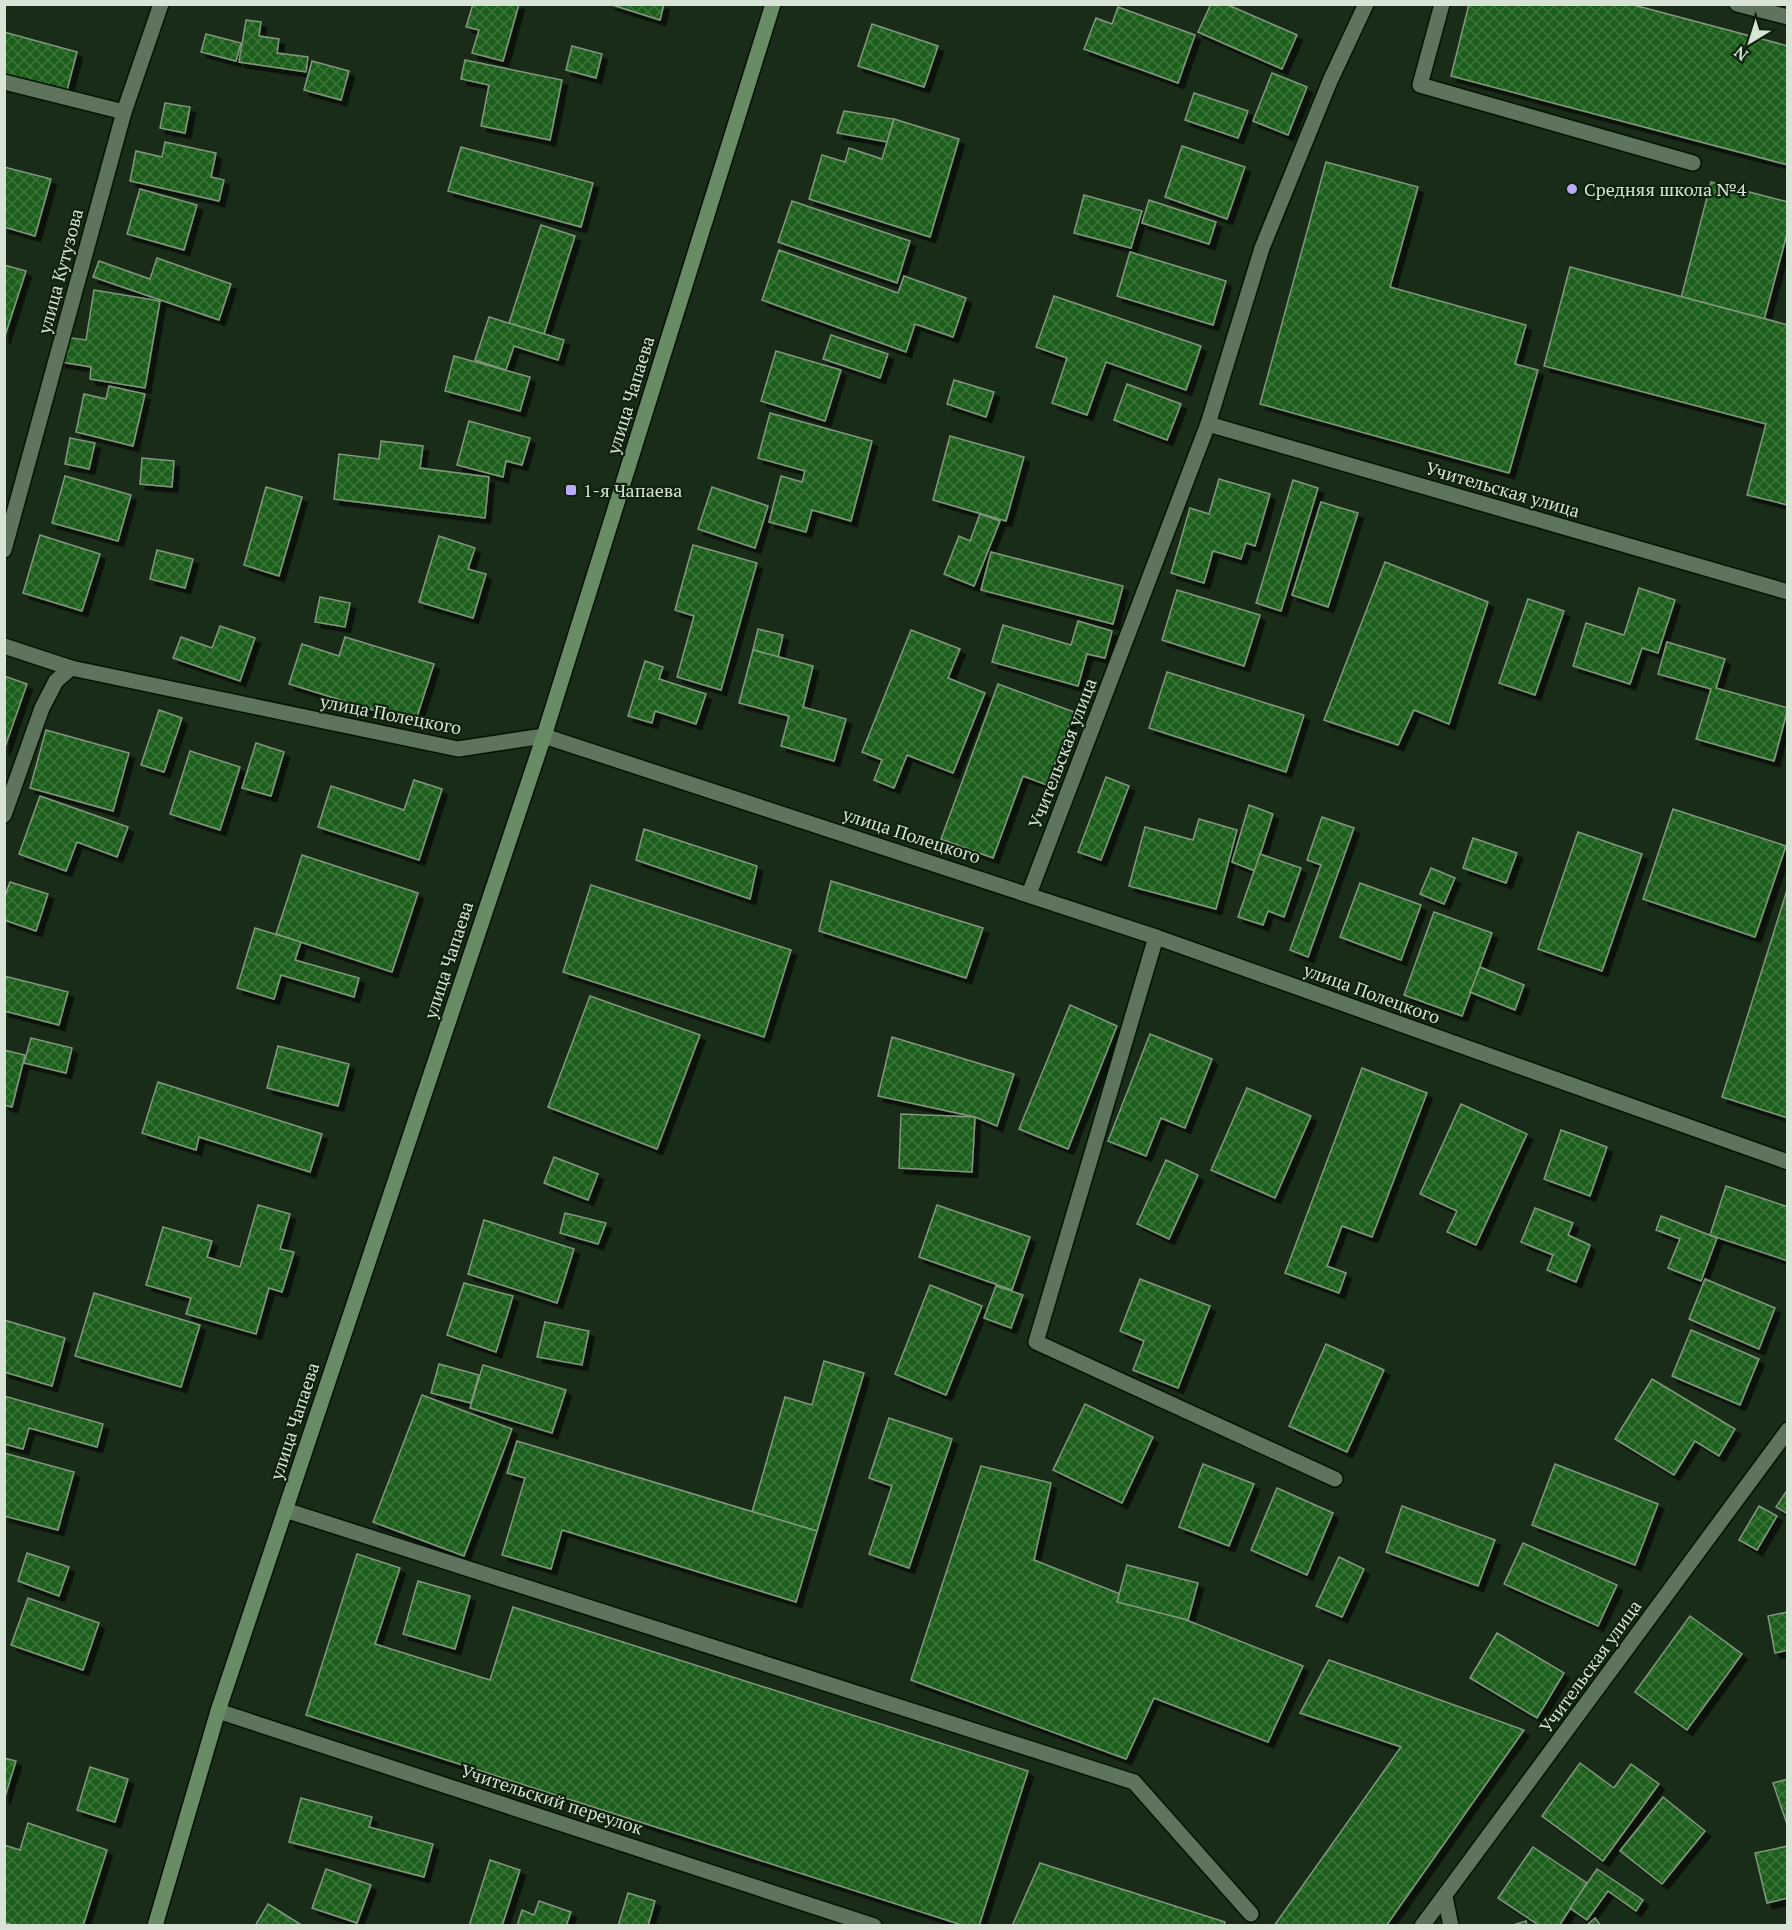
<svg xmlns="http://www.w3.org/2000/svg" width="1792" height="1930" font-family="'PT Serif',serif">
  <defs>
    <pattern id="building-cross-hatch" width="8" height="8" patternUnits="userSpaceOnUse" patternTransform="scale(1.5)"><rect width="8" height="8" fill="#1e5f1b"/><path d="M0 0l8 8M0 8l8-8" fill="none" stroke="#3e763b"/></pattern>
    <filter id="shadow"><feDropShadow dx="5.5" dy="5.5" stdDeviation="0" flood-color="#0009"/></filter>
  </defs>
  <rect width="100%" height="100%" fill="#192c17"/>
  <g fill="url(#building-cross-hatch)" stroke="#81987e" stroke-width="1.5" filter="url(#shadow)">
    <polygon points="473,4 519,4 503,61 472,53 479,30 466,27"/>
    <polygon points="609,4 664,4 660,20"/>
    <polygon points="1211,4 1226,4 1297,35 1282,69 1198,32"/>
    <polygon points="1469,4 1630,4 1788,46 1788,165 1451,76"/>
    <polygon points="1118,7 1195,35 1178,83 1084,49 1096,18 1112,24"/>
    <polygon points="246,20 261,22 259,36 279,39 277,53 308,57 306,72 239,62"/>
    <polygon points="872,24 938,46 924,87 858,66"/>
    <polygon points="4,32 77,52 66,94 4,77"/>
    <polygon points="206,34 241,43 236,61 201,52"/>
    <polygon points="572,46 602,54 596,78 566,70"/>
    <polygon points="465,60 562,80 550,140 481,126 489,85 461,79"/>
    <polygon points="312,61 349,71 341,100 304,90"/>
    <polygon points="1272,73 1307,87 1288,135 1253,121"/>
    <polygon points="1194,93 1248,111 1238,138 1185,120"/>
    <polygon points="165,103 190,107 185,133 160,128"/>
    <polygon points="844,111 894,119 887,142 837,133"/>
    <polygon points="894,119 959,139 930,237 809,199 822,155 845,162 849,148 882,159"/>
    <polygon points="165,142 216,153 211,177 224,180 219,201 130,181 136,151 162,157"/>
    <polygon points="1182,146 1245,167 1227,219 1165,197"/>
    <polygon points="461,147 593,183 581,227 448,191"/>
    <polygon points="1326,162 1418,187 1390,287 1526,325 1515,364 1538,370 1509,473 1260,404"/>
    <polygon points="4,167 51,179 35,236 4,227"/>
    <polygon points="1711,182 1788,202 1788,230 1764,320 1681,298"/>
    <polygon points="140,189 197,205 184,250 127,234"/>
    <polygon points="1084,195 1142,211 1131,248 1074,233"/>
    <polygon points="1149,200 1216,222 1209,244 1142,223"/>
    <polygon points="792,201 910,241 897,283 778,242"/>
    <polygon points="541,225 575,236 544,334 509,323"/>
    <polygon points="779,250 898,293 904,276 966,298 953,337 915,324 906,352 762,300"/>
    <polygon points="1130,252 1226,281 1213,325 1117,296"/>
    <polygon points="157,258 231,284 219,320 93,277 99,261 150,279"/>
    <polygon points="4,265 26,271 4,339"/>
    <polygon points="1570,267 1788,325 1788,505 1747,495 1766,424 1544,366"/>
    <polygon points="94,290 160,301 145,388 90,379 91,367 60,362 64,337 86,340"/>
    <polygon points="1054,296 1201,346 1186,390 1106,362 1087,415 1052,403 1067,358 1036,347"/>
    <polygon points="489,317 564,340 558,360 514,346 506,370 475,360"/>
    <polygon points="831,335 888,354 880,378 823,359"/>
    <polygon points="776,351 841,370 825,421 761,401"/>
    <polygon points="454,356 530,377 520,411 445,391"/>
    <polygon points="954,380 994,392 986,417 947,404"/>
    <polygon points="1127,384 1181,404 1167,440 1114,420"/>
    <polygon points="109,386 145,394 133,446 76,432 84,394 106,399"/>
    <polygon points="770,413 872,441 851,521 812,510 806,532 769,522 781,476 802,482 805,471 758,458"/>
    <polygon points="469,421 530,438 522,465 506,461 503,477 457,465"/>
    <polygon points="950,436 1024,457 1006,521 933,500"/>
    <polygon points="70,438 95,443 89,469 65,464"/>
    <polygon points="381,441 423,446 420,468 489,477 485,518 334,499 339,454 379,459"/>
    <polygon points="142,458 174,461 172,487 140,484"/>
    <polygon points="65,476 131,495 118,541 52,523"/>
    <polygon points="1219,479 1270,494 1255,546 1246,543 1241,559 1213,551 1204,583 1171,573 1190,508 1209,514"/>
    <polygon points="1293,480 1318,488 1281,611 1256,603"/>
    <polygon points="266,487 302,497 279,576 244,565"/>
    <polygon points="712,487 768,506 755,548 698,529"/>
    <polygon points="1321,502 1358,513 1328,607 1292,595"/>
    <polygon points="980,514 1000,521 974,586 944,574 959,536 970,541"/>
    <polygon points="40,535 100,554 82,611 23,593"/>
    <polygon points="439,536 475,548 468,569 486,574 473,618 419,602"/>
    <polygon points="693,545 757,563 721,690 677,677 694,616 675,610"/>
    <polygon points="157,550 193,559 185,588 150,579"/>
    <polygon points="991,552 1123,586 1113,624 981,590"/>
    <polygon points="1385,562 1488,602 1449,724 1414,710 1398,745 1324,720"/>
    <polygon points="1639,588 1675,600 1658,653 1642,648 1630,684 1573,666 1586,623 1624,635"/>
    <polygon points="1177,590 1260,615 1244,666 1162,640"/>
    <polygon points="320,597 350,603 345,627 315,622"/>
    <polygon points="1528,599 1564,611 1535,695 1499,683"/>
    <polygon points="1078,621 1112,631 1105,658 1087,654 1078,686 992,662 1003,625 1071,645"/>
    <polygon points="220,626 255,638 240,681 173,658 181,637 212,648"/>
    <polygon points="758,629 783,635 778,657 753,650"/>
    <polygon points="911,630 960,649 948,678 985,693 953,773 907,755 894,788 874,780 882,760 862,752"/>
    <polygon points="345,637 434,664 415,723 289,684 302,644 339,656"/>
    <polygon points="1667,642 1725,659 1716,688 1788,708 1774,761 1696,739 1711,689 1658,674"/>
    <polygon points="753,650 813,666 803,707 846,719 834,761 781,746 789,716 739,703"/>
    <polygon points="645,661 663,667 659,679 706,694 696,724 655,711 652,723 628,716"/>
    <polygon points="1167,672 1304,715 1286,772 1149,728"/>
    <polygon points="4,676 27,684 4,750"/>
    <polygon points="998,684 1074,712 1047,785 1023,776 993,858 941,839"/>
    <polygon points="159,710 182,718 164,772 141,765"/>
    <polygon points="46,730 129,753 113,811 30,788"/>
    <polygon points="256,743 284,752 271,796 242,788"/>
    <polygon points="190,751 240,767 220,830 170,814"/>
    <polygon points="1106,777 1129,786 1101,860 1078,852"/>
    <polygon points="414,780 442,789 419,860 318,827 331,786 404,810"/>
    <polygon points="40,796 128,827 117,857 77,842 66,871 19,854"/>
    <polygon points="1249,805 1273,814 1255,871 1232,862"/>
    <polygon points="1673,809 1786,846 1755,937 1643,899"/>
    <polygon points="1322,817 1354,828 1308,957 1290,950 1321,865 1307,860"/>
    <polygon points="1199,819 1237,830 1216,909 1129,886 1145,827 1193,840"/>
    <polygon points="644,829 757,866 750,899 636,860"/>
    <polygon points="1578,832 1642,854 1602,971 1538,949"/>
    <polygon points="1473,838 1517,853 1506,883 1463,868"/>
    <polygon points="1260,854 1301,868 1284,917 1268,911 1263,925 1238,917"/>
    <polygon points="302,855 418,893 392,972 276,934"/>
    <polygon points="1431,868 1455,878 1444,904 1420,894"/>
    <polygon points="831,881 983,928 966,978 819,931"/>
    <polygon points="10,882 48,894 36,931 4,920 4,899"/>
    <polygon points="1360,883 1421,905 1401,960 1340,937"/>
    <polygon points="591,885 791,950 764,1037 563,972"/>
    <polygon points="1788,887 1788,1118 1722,1097"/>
    <polygon points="1434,912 1492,933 1462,1016 1404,995"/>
    <polygon points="255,928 301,942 295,960 359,978 354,997 281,975 274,999 237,988"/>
    <polygon points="1480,967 1524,985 1515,1010 1470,992"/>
    <polygon points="4,976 68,992 59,1025 4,1011"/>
    <polygon points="590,996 700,1035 657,1149 548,1107"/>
    <polygon points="1070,1005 1117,1026 1068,1149 1019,1129"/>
    <polygon points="1150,1034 1212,1059 1185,1128 1161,1118 1146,1156 1108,1141"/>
    <polygon points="892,1037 1014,1074 997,1126 975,1117 878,1096"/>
    <polygon points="31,1038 72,1048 66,1073 24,1063"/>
    <polygon points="278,1046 349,1064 338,1106 267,1088"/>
    <polygon points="4,1050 25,1055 12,1107 4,1105"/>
    <polygon points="1362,1068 1427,1093 1372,1237 1342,1226 1327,1266 1346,1273 1339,1293 1285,1273"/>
    <polygon points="158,1082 322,1134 310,1172 199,1137 196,1150 142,1133"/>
    <polygon points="1247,1088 1311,1116 1275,1198 1211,1170"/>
    <polygon points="1461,1104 1527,1134 1476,1245 1447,1232 1457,1211 1420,1194"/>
    <polygon points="901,1114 975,1117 972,1172 899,1168"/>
    <polygon points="1561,1130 1607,1147 1590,1196 1544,1179"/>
    <polygon points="554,1157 598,1174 588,1200 544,1183"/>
    <polygon points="1166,1160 1198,1175 1169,1239 1137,1224"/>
    <polygon points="1726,1186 1788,1207 1788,1261 1710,1235"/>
    <polygon points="258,1205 290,1214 280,1249 294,1252 282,1292 269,1288 256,1334 186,1314 191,1298 146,1285 163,1227 212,1241 207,1257 240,1267"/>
    <polygon points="937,1205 1030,1237 1012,1290 919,1257"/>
    <polygon points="1535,1208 1573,1223 1568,1235 1590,1245 1576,1282 1547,1270 1553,1255 1521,1242"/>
    <polygon points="565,1213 606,1223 598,1244 560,1233"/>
    <polygon points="1661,1216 1717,1238 1701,1281 1668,1268 1680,1239 1656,1230"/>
    <polygon points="484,1220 574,1249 557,1303 468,1274"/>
    <polygon points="1140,1279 1210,1306 1178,1388 1133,1370 1144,1341 1120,1331"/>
    <polygon points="1705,1279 1775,1308 1759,1349 1689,1319"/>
    <polygon points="464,1283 513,1296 496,1352 447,1335"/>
    <polygon points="930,1285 982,1306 946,1395 895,1374"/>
    <polygon points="996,1286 1023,1295 1011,1328 984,1318"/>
    <polygon points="94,1293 200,1325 181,1387 75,1356"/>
    <polygon points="4,1320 65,1338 52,1386 4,1372"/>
    <polygon points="545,1322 589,1331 582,1365 537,1357"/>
    <polygon points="1691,1330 1759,1359 1740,1405 1672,1376"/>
    <polygon points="1326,1344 1384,1370 1347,1452 1289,1426"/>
    <polygon points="824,1361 864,1373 817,1531 752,1512 785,1397 812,1405"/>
    <polygon points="439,1364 479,1375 471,1403 431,1393"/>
    <polygon points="483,1365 566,1390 552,1433 470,1408"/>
    <polygon points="1652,1379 1735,1429 1719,1456 1695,1441 1674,1475 1615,1439"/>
    <polygon points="422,1395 512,1429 464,1556 373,1522"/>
    <polygon points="4,1396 103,1424 97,1447 29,1428 23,1449 4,1444"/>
    <polygon points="1085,1404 1153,1437 1122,1503 1053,1470"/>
    <polygon points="889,1418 952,1439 909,1568 869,1554 892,1486 869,1478"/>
    <polygon points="517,1441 817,1531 796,1602 562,1530 551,1569 502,1555 525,1478 507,1473"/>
    <polygon points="4,1453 74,1472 58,1530 4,1516"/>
    <polygon points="1203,1464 1254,1484 1229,1546 1179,1527"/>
    <polygon points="1555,1464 1658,1504 1635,1565 1532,1525"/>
    <polygon points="981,1466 1051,1483 1034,1560 1303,1666 1268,1742 1154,1698 1126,1759 911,1680"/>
    <polygon points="1277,1488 1333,1513 1307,1575 1251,1550"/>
    <polygon points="1788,1489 1788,1514 1776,1507"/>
    <polygon points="1402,1506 1495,1540 1478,1586 1386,1552"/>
    <polygon points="1759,1506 1777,1516 1757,1550 1739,1540"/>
    <polygon points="1523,1543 1617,1585 1598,1626 1504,1584"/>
    <polygon points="27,1553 69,1567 59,1596 18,1581"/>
    <polygon points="357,1554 400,1568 375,1644 490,1680 513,1607 1028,1771 979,1926 965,1926 306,1715"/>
    <polygon points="1339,1557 1364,1569 1342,1617 1316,1606"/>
    <polygon points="1127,1565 1198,1583 1188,1620 1117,1602"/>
    <polygon points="418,1581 470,1596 455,1649 403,1634"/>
    <polygon points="28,1598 99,1623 83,1670 11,1645"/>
    <polygon points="1788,1612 1788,1650 1775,1653 1768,1616"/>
    <polygon points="1690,1616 1742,1654 1687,1730 1635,1692"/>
    <polygon points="1497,1633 1564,1673 1537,1718 1470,1678"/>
    <polygon points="1329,1660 1524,1730 1386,1926 1274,1926 1401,1747 1300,1713"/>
    <polygon points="4,1758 16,1761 4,1800"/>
    <polygon points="1580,1763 1614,1788 1631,1764 1659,1784 1603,1861 1542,1816"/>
    <polygon points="90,1767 128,1779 115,1822 77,1810"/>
    <polygon points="1788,1779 1788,1827 1773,1783"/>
    <polygon points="1663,1797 1705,1831 1662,1884 1620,1851"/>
    <polygon points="301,1798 372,1817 369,1827 433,1844 424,1877 289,1842"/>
    <polygon points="28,1823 107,1850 83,1926 16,1926 4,1922 4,1845 20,1850"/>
    <polygon points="1788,1846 1788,1898 1767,1903 1755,1853"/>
    <polygon points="1533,1847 1587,1883 1559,1926 1540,1926 1498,1898"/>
    <polygon points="490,1860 520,1870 502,1926 469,1926"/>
    <polygon points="1040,1863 1225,1922 1224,1926 1012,1926"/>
    <polygon points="326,1869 371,1885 357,1923 312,1908"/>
    <polygon points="1597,1869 1643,1900 1636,1911 1608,1891 1587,1920 1570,1908"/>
    <polygon points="628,1893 655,1901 648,1926 618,1926"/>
    <polygon points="539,1901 571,1912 566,1926 517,1926 522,1910 534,1915"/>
    <polygon points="268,1904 303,1926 255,1926"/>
    <polygon points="1595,1918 1601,1926 1586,1926"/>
    <polygon points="1526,1921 1527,1926 1510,1926"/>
  </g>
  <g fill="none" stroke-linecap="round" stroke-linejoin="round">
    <defs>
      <g id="lane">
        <polyline points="1442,4 1420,85 1693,163"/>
        <polyline points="1737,4 1788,17"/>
        <polyline points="4,82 124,112"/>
        <polyline points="1156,937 1036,1342 1335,1479"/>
        <polyline points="285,1510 1134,1782 1251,1914"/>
      </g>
      <g id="street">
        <polyline points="1208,424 1788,592"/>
        <polyline points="4,550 124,112 161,4"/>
        <polyline points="4,646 71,668 458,749 544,736 1156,937 1788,1162"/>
        <polyline points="4,815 42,708 56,681 71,668"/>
        <polyline points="1029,894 1208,424 1262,248 1330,81 1366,4"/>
        <polyline points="218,1711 874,1926"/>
        <polyline points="1445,1897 1451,1926"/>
        <polyline points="1422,1926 1788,1430"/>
      </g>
      <polyline id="secondary" points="155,1926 218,1711 544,736 773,4"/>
    </defs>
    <use href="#lane" stroke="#031403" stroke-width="18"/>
    <use href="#street" stroke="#031403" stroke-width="18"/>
    <use href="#secondary" stroke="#031403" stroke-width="18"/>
    <use href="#lane" stroke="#5e745c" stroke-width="15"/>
    <use href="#street" stroke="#5e745c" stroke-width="15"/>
    <use href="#secondary" stroke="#698b66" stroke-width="15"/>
  </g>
  <g fill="#b9abf7" stroke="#0f220e" stroke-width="2">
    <circle cx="1572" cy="189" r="6"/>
    <rect x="565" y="484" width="12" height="12" rx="3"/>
  </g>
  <g text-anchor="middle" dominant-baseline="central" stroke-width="4.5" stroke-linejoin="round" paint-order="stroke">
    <g font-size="18" fill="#d8e4d6" stroke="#0f220e" text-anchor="start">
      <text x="1584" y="189">Средняя школа №4</text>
      <text x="583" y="490">1-я Чапаева</text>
    </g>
    <g font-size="18" fill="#d8e4d6" stroke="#0f220e">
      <text transform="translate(60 271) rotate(-75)">улица Кутузова</text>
      <text transform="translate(630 395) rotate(-73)">улица Чапаева</text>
      <text transform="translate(1503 489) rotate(16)">Учительская улица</text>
      <text transform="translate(391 714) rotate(11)">улица Полецкого</text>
      <text transform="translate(1062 753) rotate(-69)">Учительская улица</text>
      <text transform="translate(912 835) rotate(18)">улица Полецкого</text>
      <text transform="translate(448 960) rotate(-72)">улица Чапаева</text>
      <text transform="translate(1372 993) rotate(20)">улица Полецкого</text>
      <text transform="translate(294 1421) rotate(-72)">улица Чапаева</text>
      <text transform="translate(1590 1666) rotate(-54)">Учительская улица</text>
      <text transform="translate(552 1799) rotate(18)">Учительский переулок</text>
    </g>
  </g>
  <rect width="1792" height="1930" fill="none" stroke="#d8e4d6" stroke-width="12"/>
  <g transform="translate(1750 42) rotate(218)" stroke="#0f220e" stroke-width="4.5" paint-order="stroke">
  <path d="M0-4.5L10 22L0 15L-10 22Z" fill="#d8e4d6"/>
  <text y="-9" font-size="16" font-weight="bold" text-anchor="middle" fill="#d8e4d6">N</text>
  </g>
</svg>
